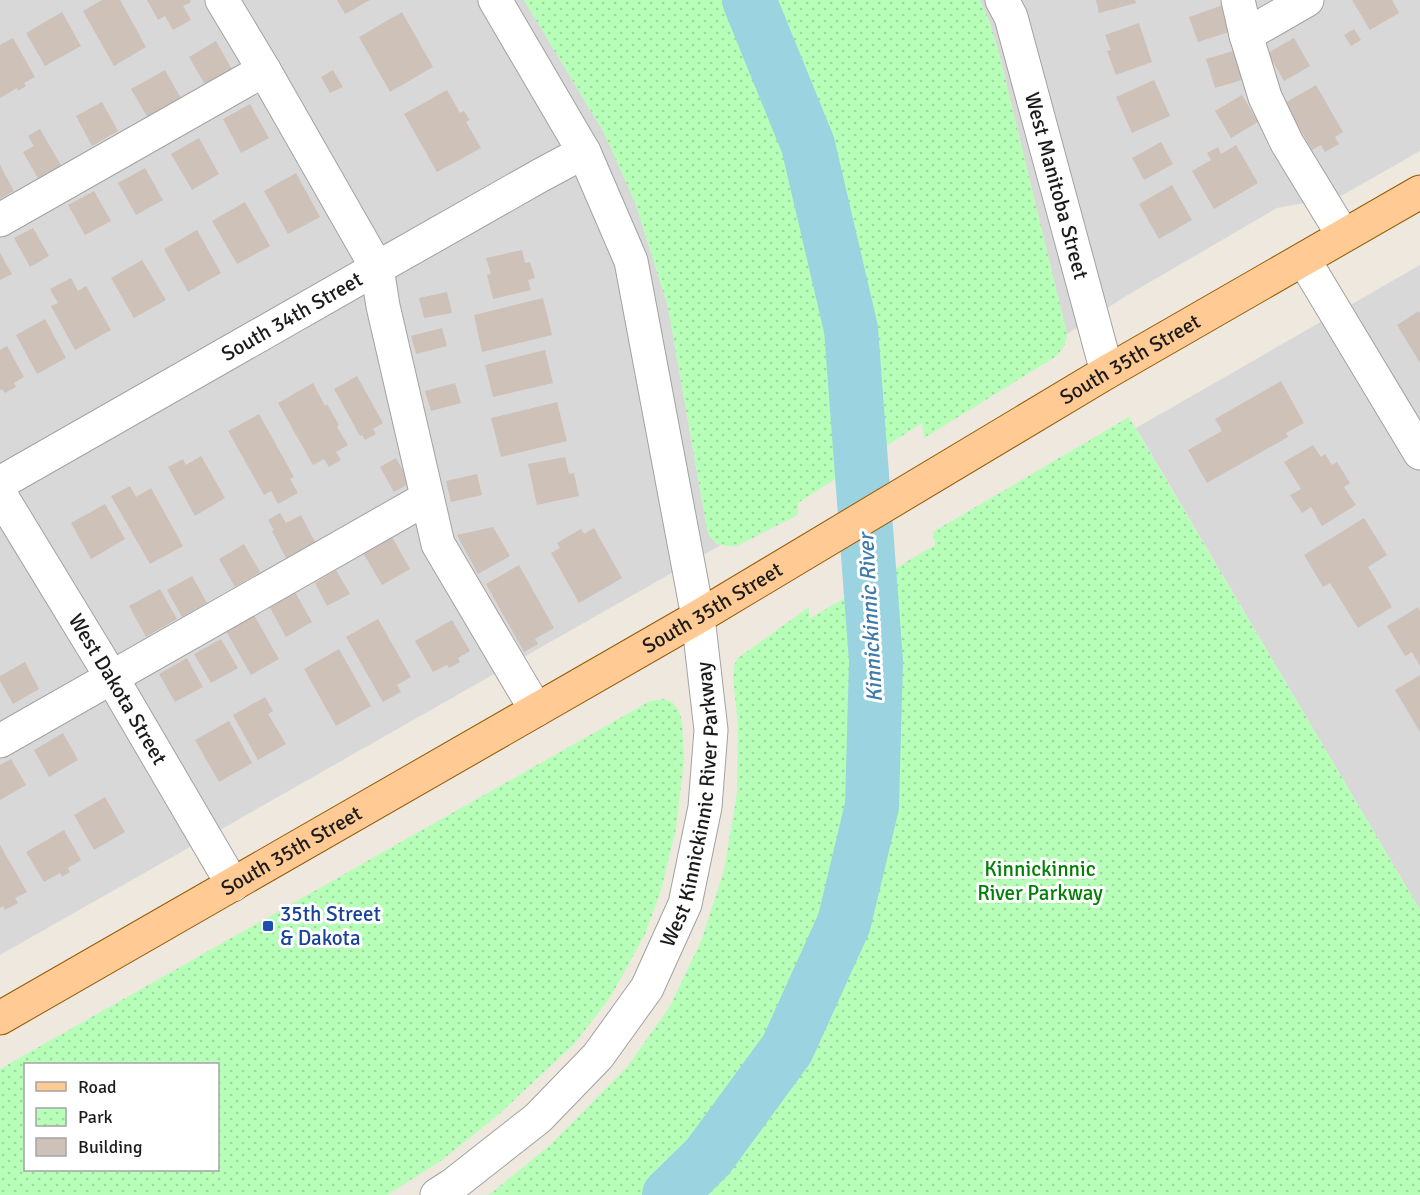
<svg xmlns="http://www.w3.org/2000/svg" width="1420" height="1195" font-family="Signika,sans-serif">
  <defs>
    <pattern id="park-dots" width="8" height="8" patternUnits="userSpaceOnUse" patternTransform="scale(1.5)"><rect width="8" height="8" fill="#b7feb8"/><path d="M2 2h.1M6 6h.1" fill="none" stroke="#9dd99e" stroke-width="1.8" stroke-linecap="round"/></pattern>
  </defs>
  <rect width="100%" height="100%" fill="#eee8df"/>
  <g fill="#d9d8d8">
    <polygon points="0,0 524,0 603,131 635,202 668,307 705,518 716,543 721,545 0,955"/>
    <polygon points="980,0 1420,0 1420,151 1341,196 1277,208 1126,296 1067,334 998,49 989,20"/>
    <polygon points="1420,265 1420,910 1136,428"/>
  </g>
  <g fill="url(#park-dots)" fill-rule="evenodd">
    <path d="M524,0H980L989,20L998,49L1067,334C1066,344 1063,350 1055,357L924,438L922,423L798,503V515L737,546H725L716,543L708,534L705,518L668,307L635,202L603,131Z"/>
    <polygon points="1129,417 1420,910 1420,1195 489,1195 550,1145 628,1066 670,1006 702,939 724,870 737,793 738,725 733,677 734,666 738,658 809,607 809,619 935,545 933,532"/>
    <path d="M663,699L672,702L678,710L682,720L684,759L676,829L661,890L645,934L611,996L575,1043L498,1115L442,1160L387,1195H0V1069L650,701ZM26,1064H218V1170H26Z"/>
  </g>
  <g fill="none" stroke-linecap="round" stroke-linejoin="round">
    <polyline stroke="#9bd4e0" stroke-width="54" points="669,1195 708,1157 787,1049 844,923 872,806 876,661 851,329 808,145 749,0"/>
  </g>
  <g fill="#cec1b8">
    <polygon points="102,0 120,0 146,47 114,66 83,11"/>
    <polygon points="147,0 190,0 191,2 183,6 191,20 173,30 165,16 158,20"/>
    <polygon points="337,0 370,0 345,14"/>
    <polygon points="1096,0 1135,0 1136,3 1099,13"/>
    <polygon points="1352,0 1392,0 1399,13 1370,30"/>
    <polygon points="1223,5 1232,31 1198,42 1189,17"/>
    <polygon points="62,12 81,46 45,66 26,33"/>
    <polygon points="402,12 433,67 390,92 359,37"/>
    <polygon points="1139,23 1152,62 1116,75 1107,51 1111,50 1105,35"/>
    <polygon points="1354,29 1361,40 1351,46 1344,35"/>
    <polygon points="13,38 35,77 24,83 26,86 18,91 17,88 0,98 0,45"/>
    <polygon points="1294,38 1310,66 1284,81 1268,53"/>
    <polygon points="216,41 234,73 207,88 189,57"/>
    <polygon points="1233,51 1242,80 1215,88 1206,59"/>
    <polygon points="165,70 182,100 148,118 131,89"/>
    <polygon points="333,70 343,87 330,93 321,77"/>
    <polygon points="1154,80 1170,116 1132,133 1116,97"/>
    <polygon points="1316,85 1343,132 1335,137 1339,144 1325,152 1321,145 1312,150 1285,103"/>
    <polygon points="447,90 460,113 464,111 470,120 466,122 481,148 437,172 404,114"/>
    <polygon points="1242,95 1258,122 1231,138 1215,111"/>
    <polygon points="102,102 118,131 92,146 76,116"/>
    <polygon points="250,104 269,138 241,153 223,119"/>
    <polygon points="40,129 62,167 39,180 23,152 34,146 28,136"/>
    <polygon points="199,138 219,174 192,190 171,154"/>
    <polygon points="1161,142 1173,164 1144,180 1132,158"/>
    <polygon points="1236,145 1258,183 1214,209 1192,171 1211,160 1207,153 1218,147 1221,154"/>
    <polygon points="0,165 14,191 0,199"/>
    <polygon points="145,168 163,200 136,215 118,183"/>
    <polygon points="296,173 320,217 288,234 264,191"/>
    <polygon points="1172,185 1192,220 1159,239 1139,204"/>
    <polygon points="94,191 111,221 85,235 68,205"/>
    <polygon points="245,202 270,246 237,264 212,221"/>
    <polygon points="33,228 49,256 30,267 14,238"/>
    <polygon points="197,230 221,273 188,292 164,249"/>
    <polygon points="522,250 525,263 530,262 535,278 528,280 531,290 493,299 487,275 491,274 486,258"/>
    <polygon points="0,253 12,274 0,280"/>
    <polygon points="142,260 166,300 134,318 111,278"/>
    <polygon points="71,278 78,291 86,286 111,330 75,350 51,306 58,303 50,289"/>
    <polygon points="447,292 452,313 424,318 419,298"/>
    <polygon points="543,298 552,335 482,352 474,315"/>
    <polygon points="1419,311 1420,313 1420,363 1397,325"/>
    <polygon points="45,319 66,358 37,374 16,335"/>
    <polygon points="442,328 447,346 416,354 411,336"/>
    <polygon points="7,346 24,377 14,383 16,387 5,393 2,389 0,390 0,350"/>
    <polygon points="545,350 553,383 493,397 485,365"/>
    <polygon points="357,376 383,423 373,429 376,434 365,440 362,435 360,436 334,389"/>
    <polygon points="1281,381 1304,423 1286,433 1288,437 1207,483 1188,450 1222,431 1215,419"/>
    <polygon points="313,383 325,406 327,404 339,425 337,427 348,445 336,452 341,460 329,467 324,459 313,465 278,403"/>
    <polygon points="455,383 461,403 431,411 425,391"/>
    <polygon points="557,402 567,441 501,457 491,418"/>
    <polygon points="259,414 294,477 290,479 298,493 278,504 271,491 264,495 228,431"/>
    <polygon points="1313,445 1321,457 1325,454 1332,465 1337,462 1350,483 1344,487 1356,505 1322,526 1311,507 1302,513 1290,495 1301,489 1284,462"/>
    <polygon points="201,456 225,498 195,516 168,467 183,459 186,465"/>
    <polygon points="565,457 569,474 574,473 579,496 537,505 528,464"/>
    <polygon points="396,458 410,483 394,492 380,467"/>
    <polygon points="477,474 482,495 451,502 446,481"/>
    <polygon points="130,486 136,497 151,488 183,546 150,564 111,496"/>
    <polygon points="105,504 125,539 91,559 71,523"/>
    <polygon points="280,513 286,523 301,515 315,542 286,558 272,531 274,530 268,520"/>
    <polygon points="1364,518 1387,555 1368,567 1392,607 1358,628 1330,583 1323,587 1304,555"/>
    <polygon points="493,527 510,556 478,574 457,535"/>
    <polygon points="594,528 622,578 579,603 551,553 560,548 557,543 581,529 584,534"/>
    <polygon points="392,537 410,569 382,585 363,553"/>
    <polygon points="244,544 260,572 235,587 219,559"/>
    <polygon points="519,565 554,628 535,639 538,644 524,652 486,584"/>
    <polygon points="336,570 350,594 327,606 315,583"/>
    <polygon points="192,576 207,603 182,617 167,590"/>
    <polygon points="160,589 177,619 146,637 129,606"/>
    <polygon points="295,592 312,622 286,637 269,606"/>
    <polygon points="1418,607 1420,611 1420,666 1412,652 1405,656 1387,626"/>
    <polygon points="254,615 279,659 251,675 226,631"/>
    <polygon points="378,619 411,677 397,685 401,692 383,702 346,637"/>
    <polygon points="452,620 470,651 458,658 460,662 449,668 447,665 433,672 415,641"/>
    <polygon points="221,639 238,668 211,683 194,654"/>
    <polygon points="339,649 371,706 336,726 304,669"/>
    <polygon points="187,658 203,687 175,702 159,674"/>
    <polygon points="25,662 39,689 13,704 0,681 0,676"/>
    <polygon points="1420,675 1420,732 1395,690"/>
    <polygon points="265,697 273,711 268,714 286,744 258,760 233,715"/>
    <polygon points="229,721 252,763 219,782 195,740"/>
    <polygon points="63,733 78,760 49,777 34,750"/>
    <polygon points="11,759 26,785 0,800 0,765"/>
    <polygon points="105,797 125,832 94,850 74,815"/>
    <polygon points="64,830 81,860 68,868 70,872 62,877 60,873 44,882 26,852"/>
    <polygon points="0,845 27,892 15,898 18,903 5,910 3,906 0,908"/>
  </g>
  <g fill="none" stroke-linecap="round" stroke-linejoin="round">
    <defs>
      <g id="minor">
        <polyline points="222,0 264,70 377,268 383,306 438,544 536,710"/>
        <path id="s1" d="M1002,0L1011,17L1107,372"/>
        <polyline points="1238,0 1246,35 1265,97 1287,143 1343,235"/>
        <polyline points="1246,35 1307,0"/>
        <polyline points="0,220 264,70"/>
        <polyline points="1304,260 1420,453"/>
        <path id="s2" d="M0,483L377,268L541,175L584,152"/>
        <path id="s3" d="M0,494L112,678L233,885"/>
        <polyline points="0,741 427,498"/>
        <path id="s4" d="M437,1195L454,1184L538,1118L598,1056L647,988L685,904L705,807L711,730L698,617L631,261L584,152L495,0"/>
      </g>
      <g id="major">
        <path id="s5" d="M0,1018L698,617L1107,372L1420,192"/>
      </g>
    </defs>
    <use href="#minor" stroke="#a2a2a2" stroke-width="35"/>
    <use href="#major" stroke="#925900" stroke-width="35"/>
    <use href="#minor" stroke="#fff" stroke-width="33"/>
    <use href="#major" stroke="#ffca93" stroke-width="33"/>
  </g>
  <rect fill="#1a4fb4" stroke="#fff" stroke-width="2" x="262" y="920" width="12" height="12" rx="3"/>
  <g text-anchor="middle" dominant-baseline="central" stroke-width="6" stroke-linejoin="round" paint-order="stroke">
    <g font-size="21" fill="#1b1b1b" stroke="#fff">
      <text stroke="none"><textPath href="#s1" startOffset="194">West Manitoba Street</textPath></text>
      <text stroke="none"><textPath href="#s2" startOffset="336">South 34th Street</textPath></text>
      <text stroke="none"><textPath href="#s5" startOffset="1308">South 35th Street</textPath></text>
      <text stroke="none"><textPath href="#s5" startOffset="822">South 35th Street</textPath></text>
      <text stroke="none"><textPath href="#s3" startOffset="228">West Dakota Street</textPath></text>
      <text stroke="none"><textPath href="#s4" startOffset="489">West Kinnickinnic River Parkway</textPath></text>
      <text stroke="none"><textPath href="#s5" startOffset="336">South 35th Street</textPath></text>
    </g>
    <g font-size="21" fill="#028006" stroke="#fff">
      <text x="1040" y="869">Kinnickinnic<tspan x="1040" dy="24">River Parkway</tspan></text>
    </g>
    <g font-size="21" fill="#164399" stroke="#fff" text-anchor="start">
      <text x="280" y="914">35th Street<tspan x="280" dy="24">&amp; Dakota</tspan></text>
    </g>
    <g font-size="22" font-style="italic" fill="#3f7aa9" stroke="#fff">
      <text transform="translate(870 618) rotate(-93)">Kinnickinnic River</text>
    </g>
  </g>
  <rect x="24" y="1063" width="195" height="108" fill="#ffffff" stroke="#a4a4a4" stroke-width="1.5"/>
  <rect x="36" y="1082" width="30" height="9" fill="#ffca93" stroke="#a4a4a4" stroke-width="1.5"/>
  <text x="78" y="1093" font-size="18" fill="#1b1b1b">Road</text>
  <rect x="36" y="1108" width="30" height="18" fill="url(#park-dots)" stroke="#a4a4a4" stroke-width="1.5"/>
  <text x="78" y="1123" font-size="18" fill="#1b1b1b">Park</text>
  <rect x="36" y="1138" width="30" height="18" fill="#cec1b8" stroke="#a4a4a4" stroke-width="1.5"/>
  <text x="78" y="1153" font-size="18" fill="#1b1b1b">Building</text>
</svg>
